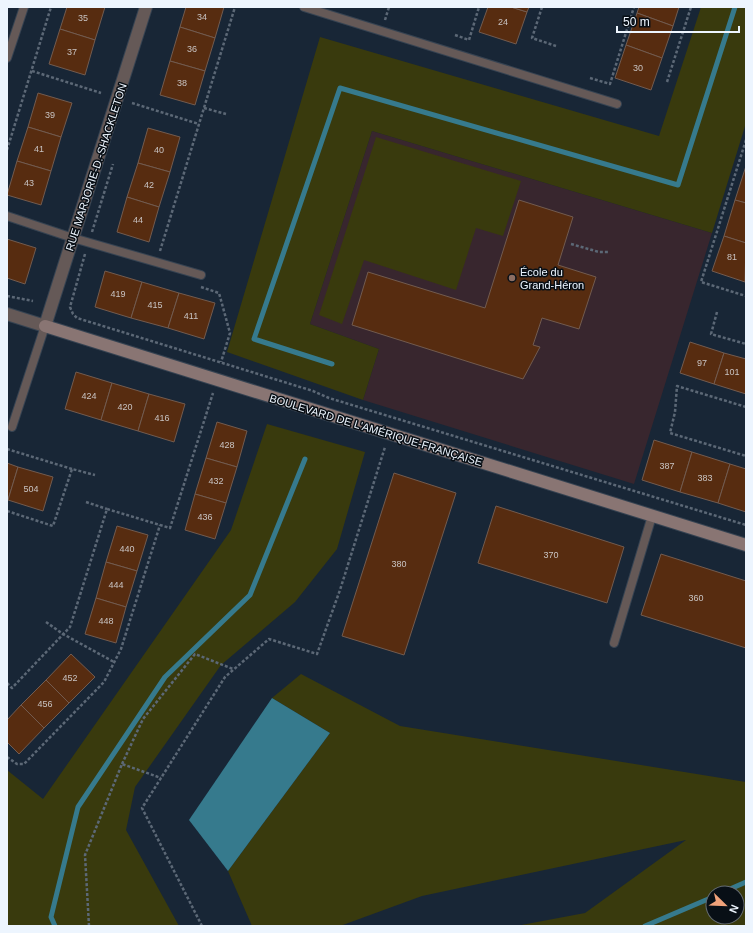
<svg xmlns="http://www.w3.org/2000/svg" width="753" height="933" font-family="Helvetica,sans-serif">
  <rect width="100%" height="100%" fill="#182636"/>
  <polygon fill="#38262e" points="372,131 712,233 634,484 363,400 379,349 310,324"/>
  <g fill="#393a0d" fill-rule="evenodd">
    <polygon points="701,7 746,7 746,123 712,233 372,131 310,324 379,349 363,400 227,352 320,37 659,136"/>
    <polygon points="376,137 521,181 503,236 476,228 456,290 364,260 342,324 319,315"/>
    <polygon points="267,424 365,452 337,549 295,602 221,665 135,787 126,830 179,926 7,926 7,770 43,799 231,530"/>
    <path d="M301,674L400,726L746,782V926H516L585,913L686,840L422,896L340,926H252L228,871L330,733L272,698ZM713,893H737V917H713Z"/>
  </g>
  <polygon fill="#367a8d" points="272,698 330,733 228,871 189,820"/>
  <g fill="none" stroke-linecap="round" stroke-linejoin="round">
    <g stroke="#367a8d" stroke-width="5">
      <polyline points="332,364 254,339 340,88 678,185 735,7"/>
      <polyline points="721,893 746,882"/>
      <polyline points="55,926 51,917 78,807 165,677 250,595 305,459"/>
      <polyline points="645,926 713,897"/>
    </g>
  </g>
  <g fill="#572c10" stroke="#725b4f">
    <polygon points="67,7 105,7 95,40 60,29"/>
    <polygon points="186,7 224,7 215,38 180,27"/>
    <polygon points="488,7 511,7 527,12 516,44 479,32"/>
    <polygon points="511,7 529,7 527,12"/>
    <polygon points="639,7 679,7 673,26 637,13"/>
    <polygon points="637,13 673,26 662,58 626,45"/>
    <polygon points="180,27 215,38 205,71 170,61"/>
    <polygon points="60,29 95,40 85,75 49,64"/>
    <polygon points="626,45 662,58 651,90 615,78"/>
    <polygon points="170,61 205,71 195,105 160,95"/>
    <polygon points="38,93 72,103 61,137 28,127"/>
    <polygon points="28,127 61,137 51,171 17,161"/>
    <polygon points="148,128 180,137 170,172 138,163"/>
    <polygon points="17,161 51,171 41,205 7,195"/>
    <polygon points="138,163 170,172 159,207 127,197"/>
    <polygon points="746,166 746,203 735,200"/>
    <polygon points="127,197 159,207 149,242 117,232"/>
    <polygon points="519,200 573,217 558,265 596,277 579,329 542,318 533,345 540,347 523,379 352,325 368,272 485,308"/>
    <polygon points="735,200 746,203 746,243 724,236"/>
    <polygon points="724,236 746,243 745,282 712,271"/>
    <polygon points="7,239 36,248 25,284 7,278"/>
    <polygon points="105,271 142,282 131,318 95,307"/>
    <polygon points="142,282 179,293 168,328 131,318"/>
    <polygon points="179,293 215,303 204,339 168,328"/>
    <polygon points="690,342 724,353 714,384 680,373"/>
    <polygon points="724,353 746,359 746,394 714,384"/>
    <polygon points="76,372 112,383 101,420 65,409"/>
    <polygon points="112,383 149,394 138,431 101,420"/>
    <polygon points="149,394 185,404 174,442 138,431"/>
    <polygon points="217,422 247,431 237,467 206,458"/>
    <polygon points="654,440 692,452 680,492 642,480"/>
    <polygon points="692,452 730,464 718,503 680,492"/>
    <polygon points="206,458 237,467 226,503 195,494"/>
    <polygon points="7,463 18,467 8,500 7,500"/>
    <polygon points="730,464 746,469 746,512 718,503"/>
    <polygon points="18,467 53,477 43,511 8,500"/>
    <polygon points="394,473 456,493 404,655 342,636"/>
    <polygon points="195,494 226,503 215,539 185,530"/>
    <polygon points="496,506 624,547 607,603 478,563"/>
    <polygon points="117,526 148,535 137,571 106,562"/>
    <polygon points="661,554 746,581 746,648 641,615"/>
    <polygon points="106,562 137,571 126,607 96,598"/>
    <polygon points="96,598 126,607 116,643 85,634"/>
    <polygon points="71,654 95,677 69,703 46,680"/>
    <polygon points="46,680 69,703 44,728 21,705"/>
    <polygon points="21,705 44,728 19,754 7,742 7,720"/>
  </g>
  <g fill="none" stroke-linecap="round" stroke-linejoin="round">
    <defs>
      <g id="lane">
        <polyline points="304,7 617,104"/>
        <polyline points="7,58 24,7"/>
        <polyline points="7,216 73,238 201,275"/>
        <polyline points="12,427 45,326"/>
        <polyline points="614,643 652,516"/>
      </g>
      <polyline id="street" points="7,314 45,326 146,7"/>
      <polyline id="secondary" points="45,326 746,545"/>
    </defs>
    <use href="#lane" stroke="#364352" stroke-width="10"/>
    <use href="#street" stroke="#364352" stroke-width="14"/>
    <use href="#secondary" stroke="#364352" stroke-width="14"/>
    <g stroke="#5c6876" stroke-width="2.5" stroke-dasharray="3 2" stroke-linecap="butt">
      <polyline points="542,7 532,38 556,46"/>
      <polyline points="385,20 389,7"/>
      <polyline points="455,35 469,40 479,7"/>
      <polyline points="32,71 101,93"/>
      <polyline points="590,78 610,84 634,7"/>
      <polyline points="667,82 691,7"/>
      <polyline points="132,103 199,124"/>
      <polyline points="204,108 226,114"/>
      <polyline points="746,140 701,282 746,296"/>
      <polyline points="7,150 51,7"/>
      <polyline points="92,232 113,164"/>
      <polyline points="571,244 599,252 608,252"/>
      <polyline points="160,251 235,7"/>
      <polyline points="85,254 70,307 73,314 77,318 313,391 329,398 746,525"/>
      <polyline points="201,287 219,293 230,333 221,362"/>
      <polyline points="7,296 33,301"/>
      <polyline points="717,312 711,334 746,344"/>
      <polyline points="746,407 677,386 675,412 670,433 746,456"/>
      <polyline points="7,449 72,469"/>
      <polyline points="86,502 107,509"/>
      <polyline points="7,511 53,526 72,469 95,475"/>
      <polyline points="46,622 63,634 114,662"/>
      <polyline points="7,683 12,688 70,627 107,509 170,528 213,393"/>
      <polyline points="7,757 17,764 24,764 104,682 121,649 160,525"/>
      <polyline points="122,764 143,719 195,654 233,669"/>
      <polyline points="89,926 85,855 122,764 161,778"/>
      <polyline points="202,926 142,808 225,677 269,639 317,654 340,590 385,447"/>
    </g>
    <use href="#lane" stroke="#655957" stroke-width="8"/>
    <use href="#street" stroke="#655957" stroke-width="12"/>
    <use href="#secondary" stroke="#897573" stroke-width="12"/>
  </g>
  <circle fill="#8d6e63" stroke="#080f16" stroke-width="1.5" cx="512" cy="278" r="4"/>
  <g text-anchor="middle" dominant-baseline="central" stroke-width="3" stroke-linejoin="round" paint-order="stroke">
    <g font-size="9" fill="#c8c3c2">
      <text x="202" y="17">34</text>
      <text x="83" y="18">35</text>
      <text x="503" y="22">24</text>
      <text x="192" y="49">36</text>
      <text x="72" y="52">37</text>
      <text x="638" y="68">30</text>
      <text x="182" y="83">38</text>
      <text x="50" y="115">39</text>
      <text x="39" y="149">41</text>
      <text x="159" y="150">40</text>
      <text x="29" y="183">43</text>
      <text x="149" y="185">42</text>
      <text x="138" y="220">44</text>
      <text x="732" y="257">81</text>
      <text x="118" y="294">419</text>
      <text x="155" y="305">415</text>
      <text x="191" y="316">411</text>
      <text x="702" y="363">97</text>
      <text x="732" y="372">101</text>
      <text x="89" y="396">424</text>
      <text x="125" y="407">420</text>
      <text x="162" y="418">416</text>
      <text x="227" y="445">428</text>
      <text x="667" y="466">387</text>
      <text x="705" y="478">383</text>
      <text x="216" y="481">432</text>
      <text x="31" y="489">504</text>
      <text x="205" y="517">436</text>
      <text x="127" y="549">440</text>
      <text x="551" y="555">370</text>
      <text x="399" y="564">380</text>
      <text x="116" y="585">444</text>
      <text x="696" y="598">360</text>
      <text x="106" y="621">448</text>
      <text x="70" y="678">452</text>
      <text x="45" y="704">456</text>
    </g>
    <g font-size="11" fill="#edf5fe" stroke="#080f16">
      <text transform="translate(96 167) rotate(-72)">RUE MARJORIE-D.-SHACKLETON</text>
      <text transform="translate(376 430) rotate(17)">BOULEVARD DE L'AMÉRIQUE-FRANÇAISE</text>
    </g>
    <g font-size="11" fill="#edf5fe" stroke="#080f16" text-anchor="start">
      <text x="520" y="272">École du<tspan x="520" dy="13">Grand-Héron</tspan></text>
    </g>
  </g>
  <rect width="753" height="933" fill="none" stroke="#edf5fe" stroke-width="16"/>
  <g transform="translate(725 905) rotate(113)"><circle r="19" fill="#080f16" stroke="#646b73"/>
  <path d="M0-3L7 15L0 10L-7 15Z" fill="#f0a27a"/>
  <text y="-6" font-size="11" font-weight="bold" text-anchor="middle" fill="#edf5fe">N</text>
  </g>
  <path d="M617 26v6h122v-6" fill="none" stroke="#edf5fe" stroke-width="2"/>
  <text x="623" y="26" font-size="12" fill="#edf5fe" stroke="#080f16" stroke-width="3" paint-order="stroke">50 m</text>
</svg>
